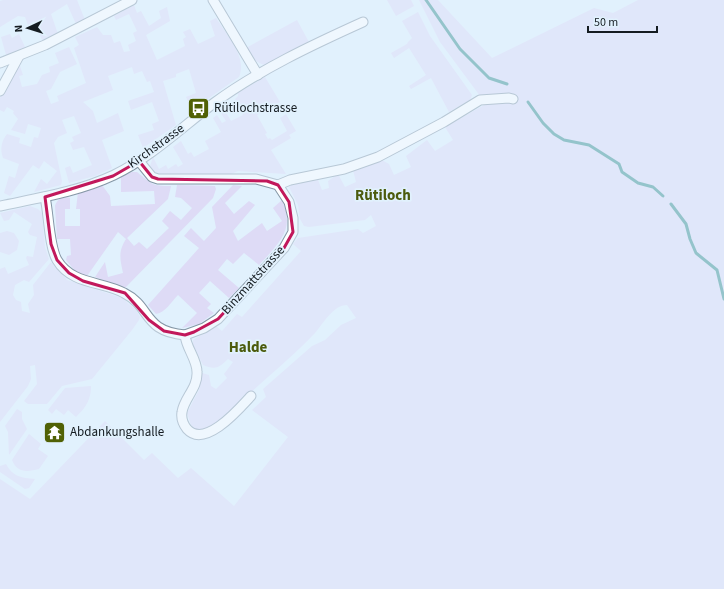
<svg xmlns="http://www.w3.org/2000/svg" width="724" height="589" font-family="'Source Sans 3',sans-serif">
  <rect width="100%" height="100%" fill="#e1f1fd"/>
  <g fill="#dedbf6">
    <polygon points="3,0 77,0 85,20 76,24 67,4 51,14 58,34 42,40 34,21 28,25 25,17 18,16 0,27 0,1"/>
    <polygon points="387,0 411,0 414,6 396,16"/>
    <path d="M419,0H438L492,58L594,8L613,13L638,0H724V589H0V479L30,499L105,421L144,460L152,453L178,478L191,468L234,506L288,437L252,410L266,397L263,389L312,346L325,340L341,325L356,318L347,305C333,305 323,324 315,333C294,355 271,374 248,395L243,396L237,405L206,431H198L191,425L187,413L199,390L202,373L209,375L211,386L216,389L227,378L224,374L233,362L228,359C219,368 215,370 203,365L193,345V340L216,326L222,331L237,314L242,317L301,251L293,244L298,238L358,229L363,233L376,226L371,215L365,220L309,227L304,226L300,219L298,205L289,187L291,185L318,180L322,190L329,188L328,181L338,174L345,187L356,182L353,170L380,159L389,164L394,175L411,167L406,156L427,140L435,151L453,140L445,127L486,104L440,42Z"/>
    <path d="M134,5L137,13L141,11L149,26L161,18L159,11L167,7L170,21L146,35L157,60L185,46L183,39L186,37L183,32L190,29L198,44L215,36L210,21L216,18C226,34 248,58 239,77L192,110L186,97L196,93L189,69L176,74V77L163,81L176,125L143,148L138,135L154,130L152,124L159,121L152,102L131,110L128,101L154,92L150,81L147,82L142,71L134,74L132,67L108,76L113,90L83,102L93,111L97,123L118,113L124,131L102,140L112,168L95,176L69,183L65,168L70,166L73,173L92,165L84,147L73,150L70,143L74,141L72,137L81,133L74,116L62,120L67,133L58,137L54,143L62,181L61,185L34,192L41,179L47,184L57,171L44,161L39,169L33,165L10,196L4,193L9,176L15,178L19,164L3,158C0,149 1,142 7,134L20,138L19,143L31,147L34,137L38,138L41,128L28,124L25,134L11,130L18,119L13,113L14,111L7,107L4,112L0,110V98L17,66H20L23,75L19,76L22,87L37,84L42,75L50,72L49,67L59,63L55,53L69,47L77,64L60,72L51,89L46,91L51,104L59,101L57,96L86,83L74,48L79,45L75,37L97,27L103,35H111L114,43L120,41L124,52L130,51L128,45L136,41L133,33L137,31L129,14L116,20L114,16Z"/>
    <polygon points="418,12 430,36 472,95 470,100 449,112 431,78 411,89 409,86 426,75 409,48 394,58 391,53 407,44 408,42 412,38 402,21"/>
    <path d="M297,20L310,44L267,65C256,64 252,57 246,48Z"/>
    <polygon points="10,34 12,38 19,34 25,47 6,55 1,37"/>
    <polygon points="265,77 280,102 257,115 267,133 265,134 268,139 270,138 272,140 287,131 280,118 286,114 296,131 289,135 291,138 271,150 286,174 238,171 229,175 158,174 154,173 150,166 153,157 159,169 166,165 168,169 176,164 178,167 183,164 173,147 181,141 188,154 191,152 194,157 209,149 205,141 221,132 213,118 217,115 222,123 226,121 220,112 224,109 231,121 243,115 235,99 238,96 238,93"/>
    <path d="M132,172H137C152,184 151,186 171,186L168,199L127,238L134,246L139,242L147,249L169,228L162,221L170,211L181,220L192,208L181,198L175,197L177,185L215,186L216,189L213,198L125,288L95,277L105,262L108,277L123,273C120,258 118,252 126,239L118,232L87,276L76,272L66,260L67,256L71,255L70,239H57L55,206C57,199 64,195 70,198V209H65V226H80V209H76L78,192L102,185L110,196L111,206L155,204L154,191L121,192V177Z"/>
    <path d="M233,185L242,186L225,203L234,214L249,201L255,205L233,231L238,241L262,223L267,231L282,221L273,208L282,200C296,230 278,244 259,265L244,253L233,264L227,259L218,270L239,288L229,298L210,281L199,293L211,304L207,308L214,313L199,324L182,328L197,313L178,295C171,302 166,312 156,314L148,305L199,248L184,236L191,228L204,241L216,228L212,207Z"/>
    <polygon points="30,206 38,209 42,213 45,247 49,259 29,282 24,280 15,285 13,295 16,300 21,302 22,311 30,313 28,304 34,295 33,285 51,262 67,280 122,298 136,310 140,317 139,320 132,330 92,379 62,386 47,404 28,404 24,401 37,384 35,365 30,366 31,379 28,386 0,422 0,269 5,267 8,274 29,265 26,258 27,256 33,257 37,237 30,235 28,232 32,224 14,212 9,220 4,221 0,213"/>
    <polygon points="7,231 14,233 19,241 17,250 9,255 0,252 0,233"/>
    <path d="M91,386C91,400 86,407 76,417L68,410L64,415L56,409L52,414L48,410L65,388Z"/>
    <polygon points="17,409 22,412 22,419 27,429 9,455 8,432 5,426"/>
    <path d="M29,434L41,444L38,449L48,456L39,469C27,472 17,473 12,460Z"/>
    <path d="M6,464C12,476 21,478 35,479L29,488L25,489L0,472V466Z"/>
  </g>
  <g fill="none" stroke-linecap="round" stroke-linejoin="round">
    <g stroke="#378e8e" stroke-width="3">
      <polyline points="426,0 460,49 489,78 507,84"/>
      <polyline points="528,102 543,123 554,134 564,140 589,145 619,164 622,172 638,183 653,187 663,196"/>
      <polyline points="671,204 686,224 690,239 696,253 717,270 724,299"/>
    </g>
    <defs>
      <g id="minor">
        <polyline points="213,0 258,75"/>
        <polyline points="0,63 45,45 132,0"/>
        <polyline points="0,91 19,56"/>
        <polyline points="139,161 152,177 158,179 256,179 278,185 290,180 344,169 378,157 444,122 480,100 509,98 513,99"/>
        <path d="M45,197C49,215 49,246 57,260C72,285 102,281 124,293C152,307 142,331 185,335C186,348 197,359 197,372C198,388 184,398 182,412C181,418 183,424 187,429C205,449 239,409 251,396"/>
        <path d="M0,206C38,198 78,192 114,175C151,157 181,128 214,103C259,70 312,45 363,22"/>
        <polyline points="185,335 204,328 218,319 284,248 293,232 293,218 289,202 278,185"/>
      </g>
    </defs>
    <use href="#minor" stroke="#8597a6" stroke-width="11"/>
    <use href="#minor" stroke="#fff" stroke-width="9"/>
  </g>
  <path d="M0 0H724V589H0ZM139,161L152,177L158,179L267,181L278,185L289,202L293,232L284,248L218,319L194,332L185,335L164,331L149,320L125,293L83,281L69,273L57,260L51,244L45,197L113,176Z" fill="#e1f1fd" fill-opacity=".55" fill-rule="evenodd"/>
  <path fill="none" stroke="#c2185b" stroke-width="3" stroke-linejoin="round" d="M139,161L152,177L158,179L267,181L278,185L289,202L293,232L284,248L218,319L194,332L185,335L164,331L149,320L125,293L83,281L69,273L57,260L51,244L45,197L113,176Z"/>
  <defs>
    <symbol id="bus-square" viewBox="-11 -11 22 22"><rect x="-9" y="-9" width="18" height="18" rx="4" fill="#506105" stroke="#e1f1fd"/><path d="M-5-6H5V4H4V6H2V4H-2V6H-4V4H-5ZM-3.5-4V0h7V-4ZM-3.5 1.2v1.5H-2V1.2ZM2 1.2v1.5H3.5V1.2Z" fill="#fff"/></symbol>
    <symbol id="temple-square" viewBox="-11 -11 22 22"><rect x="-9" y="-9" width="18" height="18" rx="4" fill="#506105" stroke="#e1f1fd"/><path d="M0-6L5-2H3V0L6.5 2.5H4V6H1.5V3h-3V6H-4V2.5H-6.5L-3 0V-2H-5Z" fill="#fff"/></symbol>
  </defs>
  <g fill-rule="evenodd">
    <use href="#bus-square" x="186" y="96" width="25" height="25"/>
    <use href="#temple-square" x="42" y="420" width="25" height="25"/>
  </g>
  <g text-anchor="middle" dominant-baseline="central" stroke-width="3.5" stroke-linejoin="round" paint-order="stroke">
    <g font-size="13" fill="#151c21" stroke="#e1f1fd" text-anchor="start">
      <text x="214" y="108">Rütilochstrasse</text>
      <text x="70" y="432">Abdankungshalle</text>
    </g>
    <g font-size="13" fill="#151c21" stroke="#e1f1fd">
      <text transform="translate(156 146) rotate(-36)">Kirchstrasse</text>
      <text transform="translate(253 280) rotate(-48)">Binzmattstrasse</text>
    </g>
    <g font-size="15" font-weight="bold" fill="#4c5b0d" stroke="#e1f1fd">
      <text x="383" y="195">Rütiloch</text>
      <text x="248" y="347">Halde</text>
    </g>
  </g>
  <g transform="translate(28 28) rotate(266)" stroke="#e1f1fd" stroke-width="3" paint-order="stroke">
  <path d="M0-3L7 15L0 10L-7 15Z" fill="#151c21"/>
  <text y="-6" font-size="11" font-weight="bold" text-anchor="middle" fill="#151c21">N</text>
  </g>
  <path d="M588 26v6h69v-6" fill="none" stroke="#151c21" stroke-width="2"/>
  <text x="594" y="26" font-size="12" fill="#151c21" stroke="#e1f1fd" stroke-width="3" paint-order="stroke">50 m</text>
</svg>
